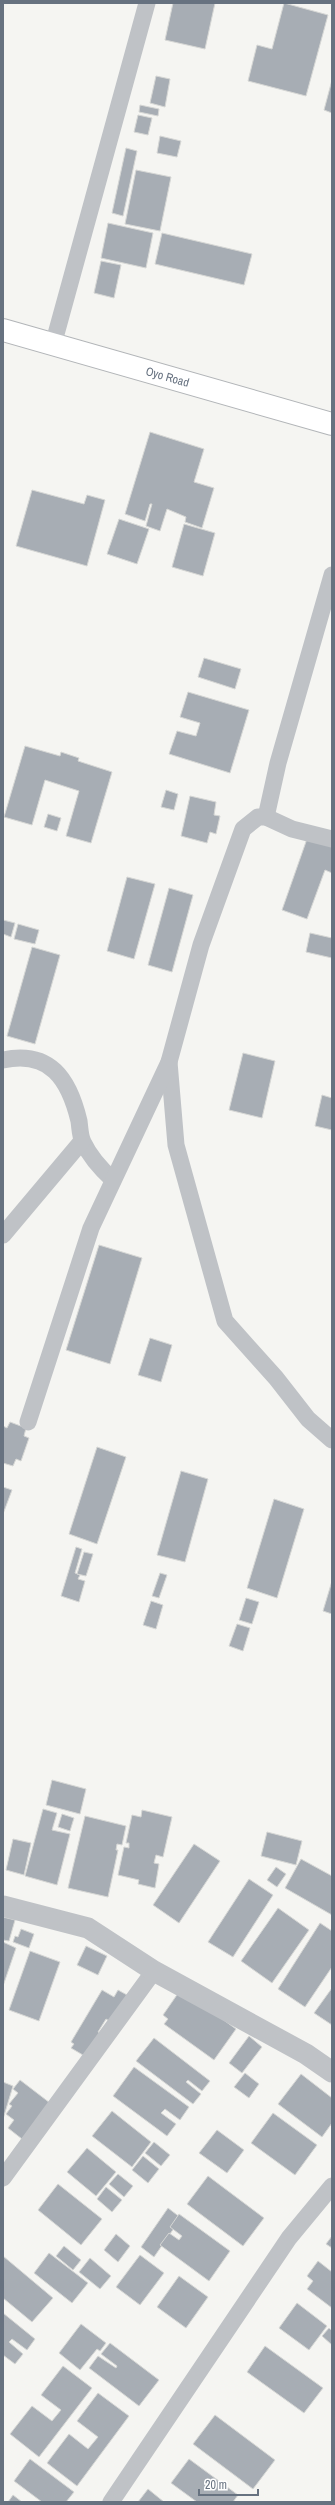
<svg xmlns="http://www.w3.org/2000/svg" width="335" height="2505" font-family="'Archivo Narrow',sans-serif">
  <rect width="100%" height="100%" fill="#f5f5f2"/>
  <g fill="#a7adb4" stroke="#d6d7d5">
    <polygon points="173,3 215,3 205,49 165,40"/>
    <polygon points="284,3 328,15 306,96 248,81 257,45 272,49"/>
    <polygon points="156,76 170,79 165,107 150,103"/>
    <polygon points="332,80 332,113 324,110"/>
    <polygon points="140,105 159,109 158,116 139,112"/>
    <polygon points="138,115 152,118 148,135 134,132"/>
    <polygon points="160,136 181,141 177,157 157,153"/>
    <polygon points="126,148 137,151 123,216 112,213"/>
    <polygon points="136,170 171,177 160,231 125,224"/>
    <polygon points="108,223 153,233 146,268 101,258"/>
    <polygon points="162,233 252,254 244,285 155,264"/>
    <polygon points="101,261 121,265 114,298 94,293"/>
    <polygon points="150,432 204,449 194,482 214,488 202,528 185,522 186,517 167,509 160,531 146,526 152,504 150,504 145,521 125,514"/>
    <polygon points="32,490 84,504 87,495 105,500 87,566 16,546"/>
    <polygon points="119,519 149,529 137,564 107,554"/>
    <polygon points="184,524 215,533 203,576 172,567"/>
    <polygon points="204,658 241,669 235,689 198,677"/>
    <polygon points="188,692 249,710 230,773 169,754 177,731 196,736 200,723 180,717"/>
    <polygon points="25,746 60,756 61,752 79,758 78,761 112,772 91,843 66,836 79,791 45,780 32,825 4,817"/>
    <polygon points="166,790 178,794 174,810 161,807"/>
    <polygon points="190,796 216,802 214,815 220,816 216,834 210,832 207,843 181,836"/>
    <polygon points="48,814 61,818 57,831 44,827"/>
    <polygon points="308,836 332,845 332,873 325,870 307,919 282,910"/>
    <polygon points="127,877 155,884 134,959 107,951"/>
    <polygon points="169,888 193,895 172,972 148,965"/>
    <polygon points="3,920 15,923 11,937 3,934"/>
    <polygon points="18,924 39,930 35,944 14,939"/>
    <polygon points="310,933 332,938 332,958 306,952"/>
    <polygon points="32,947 60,955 35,1044 7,1036"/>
    <polygon points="243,1053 275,1061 262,1118 229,1110"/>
    <polygon points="322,1095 332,1098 332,1130 315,1126"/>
    <polygon points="99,1245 142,1258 110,1364 66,1350"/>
    <polygon points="150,1338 172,1345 161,1382 138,1375"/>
    <polygon points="10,1422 26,1428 24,1436 29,1438 21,1461 16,1459 13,1466 3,1463 3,1426 7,1428"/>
    <polygon points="97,1447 126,1457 97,1544 69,1534"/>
    <polygon points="181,1471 208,1479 185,1562 157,1555"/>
    <polygon points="3,1487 12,1490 3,1514"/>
    <polygon points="274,1499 304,1509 277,1598 247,1588"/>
    <polygon points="76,1547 82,1549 75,1573 80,1575 78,1579 85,1581 79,1602 61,1596"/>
    <polygon points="84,1552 93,1554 86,1576 77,1574"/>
    <polygon points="160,1573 167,1575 159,1598 152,1596"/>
    <polygon points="332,1581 332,1614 323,1611"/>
    <polygon points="246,1598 259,1602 252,1624 239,1620"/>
    <polygon points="151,1601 163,1605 156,1629 143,1625"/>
    <polygon points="237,1624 250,1628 243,1651 229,1646"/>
    <polygon points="52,1780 86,1789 80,1814 46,1805"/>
    <polygon points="43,1809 57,1813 52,1830 70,1834 57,1885 25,1876"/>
    <polygon points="142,1810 172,1817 163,1857 156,1855 154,1863 159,1864 155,1888 138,1884 139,1880 118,1875 124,1847 129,1848 129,1843 126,1843 132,1815 141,1817"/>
    <polygon points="62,1814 74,1818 70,1831 58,1827"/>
    <polygon points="85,1816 126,1826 122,1845 117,1844 116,1850 118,1850 108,1897 68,1888"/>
    <polygon points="267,1832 302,1841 296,1865 261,1856"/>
    <polygon points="13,1839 31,1843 24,1875 6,1870"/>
    <polygon points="194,1844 220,1861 179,1923 153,1905"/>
    <polygon points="301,1859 332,1876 332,1915 285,1888"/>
    <polygon points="276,1867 286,1874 277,1887 267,1880"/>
    <polygon points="249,1879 273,1895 233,1957 208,1942"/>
    <polygon points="278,1908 309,1930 272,1983 241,1961"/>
    <polygon points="3,1917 15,1920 9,1941 3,1940"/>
    <polygon points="320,1923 332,1931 332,1967 305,2007 278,1989"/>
    <polygon points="21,1929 34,1934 29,1948 13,1942 15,1936 18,1937"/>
    <polygon points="3,1942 16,1948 3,1986"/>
    <polygon points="86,1946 107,1956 98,1975 77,1965"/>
    <polygon points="30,1951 60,1962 39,2021 9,2010"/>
    <polygon points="332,1988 332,2025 314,2013"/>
    <polygon points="181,1989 236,2029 214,2060 164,2024 168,2019 163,2015"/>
    <polygon points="102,1990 114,1997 118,1990 127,1995 111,2022 106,2019 98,2032 102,2035 88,2058 71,2048 74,2044 71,2042"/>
    <polygon points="249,2036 262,2047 242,2073 229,2063"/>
    <polygon points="154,2038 210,2081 202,2091 188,2080 186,2082 201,2094 193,2104 136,2061"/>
    <polygon points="134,2067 189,2107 180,2120 165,2109 161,2113 176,2124 167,2136 113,2096"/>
    <polygon points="245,2073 259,2084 249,2098 234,2087"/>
    <polygon points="301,2074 332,2098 332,2123 322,2137 278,2104"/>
    <polygon points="20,2080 50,2103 22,2139 8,2128 14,2120 6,2114 12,2106 9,2104 18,2093 13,2089"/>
    <polygon points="3,2082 13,2086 3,2119"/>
    <polygon points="112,2111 151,2142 132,2167 92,2136"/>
    <polygon points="273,2113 317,2145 295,2175 251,2143"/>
    <polygon points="217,2130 244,2150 227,2173 199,2153"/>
    <polygon points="154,2142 170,2155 161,2166 145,2153"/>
    <polygon points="87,2148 116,2172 96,2196 67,2172"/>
    <polygon points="143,2156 159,2169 148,2183 132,2170"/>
    <polygon points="118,2174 133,2186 124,2197 109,2184"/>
    <polygon points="208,2176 264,2218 243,2246 187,2204"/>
    <polygon points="58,2184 102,2219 81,2245 38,2210"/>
    <polygon points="106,2187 122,2200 112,2212 97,2199"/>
    <polygon points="168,2208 181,2218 154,2257 141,2247"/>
    <polygon points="179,2214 230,2251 209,2281 160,2245 169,2233 179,2240 182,2236 170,2227"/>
    <polygon points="116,2234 130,2246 118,2262 104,2250"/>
    <polygon points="332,2236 332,2248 326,2244"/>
    <polygon points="64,2246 81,2260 73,2270 56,2256"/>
    <polygon points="49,2253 88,2283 72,2303 34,2273"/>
    <polygon points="140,2255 164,2273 140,2305 116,2287"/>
    <polygon points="3,2256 53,2298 32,2322 3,2298"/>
    <polygon points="90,2258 111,2276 100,2289 79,2272"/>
    <polygon points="318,2261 332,2272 332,2308 307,2289 313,2281 307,2276"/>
    <polygon points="179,2276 208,2297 186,2328 157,2307"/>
    <polygon points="297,2303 327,2326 309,2350 279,2328"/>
    <polygon points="3,2313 35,2339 27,2350 12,2339 9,2342 23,2354 15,2364 3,2355"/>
    <polygon points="81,2324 106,2343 100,2351 97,2349 80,2370 59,2353"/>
    <polygon points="329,2328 332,2331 332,2345 322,2336"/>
    <polygon points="110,2343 159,2380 139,2406 89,2368 98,2356 116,2368 117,2366 101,2354"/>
    <polygon points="265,2346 323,2388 304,2413 247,2372"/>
    <polygon points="63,2366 92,2388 39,2457 10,2434 32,2406 52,2421 61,2410 41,2395"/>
    <polygon points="98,2393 129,2416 77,2486 47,2463 69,2434 88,2449 98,2437 77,2421"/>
    <polygon points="215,2415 275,2460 253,2489 193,2444"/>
    <polygon points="30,2459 74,2492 66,2502 42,2502 14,2481"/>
    <polygon points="189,2459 238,2495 233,2502 197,2502 171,2483"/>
    <polygon points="148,2489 164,2502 138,2502"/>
    <polygon points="13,2495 22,2502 8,2502"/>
  </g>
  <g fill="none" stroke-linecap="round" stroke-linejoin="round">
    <defs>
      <g id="trunk">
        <path id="s1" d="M3,330L332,424"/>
      </g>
    </defs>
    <use href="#trunk" stroke="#b2b5b8" stroke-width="24"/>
    <g stroke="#bfc2c6" stroke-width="17">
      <polyline points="53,345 147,3"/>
      <polyline points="266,817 278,763 332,575"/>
      <path d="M3,1060C50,1050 69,1079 79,1121C80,1128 80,1136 83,1142C90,1157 101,1169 113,1180"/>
      <polyline points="169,1062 176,1145 225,1321 276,1378 308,1419 332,1440"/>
      <polyline points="3,1235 82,1141"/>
      <polyline points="28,1422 91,1228 169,1062 201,945 243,829 258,817 266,817 292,829 332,839"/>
      <polyline points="3,2178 154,1971"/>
      <polyline points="111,2502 289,2238 332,2186"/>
    </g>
    <polyline stroke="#bfc2c6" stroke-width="21" points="3,1906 88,1928 154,1971 306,2054 332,2072"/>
    <use href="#trunk" stroke="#fff" stroke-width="22"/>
  </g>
  <g text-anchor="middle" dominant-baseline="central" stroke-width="4" stroke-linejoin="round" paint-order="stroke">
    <g font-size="12" fill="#677280" stroke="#fff">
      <text stroke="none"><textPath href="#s1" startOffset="171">Oyo Road</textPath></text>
    </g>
  </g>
  <rect width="335" height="2505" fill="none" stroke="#677280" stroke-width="8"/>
  <path d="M199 2489v6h59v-6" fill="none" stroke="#677280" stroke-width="2"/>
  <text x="205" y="2489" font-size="12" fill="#677280" stroke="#ffffff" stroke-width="3" paint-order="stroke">20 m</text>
</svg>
